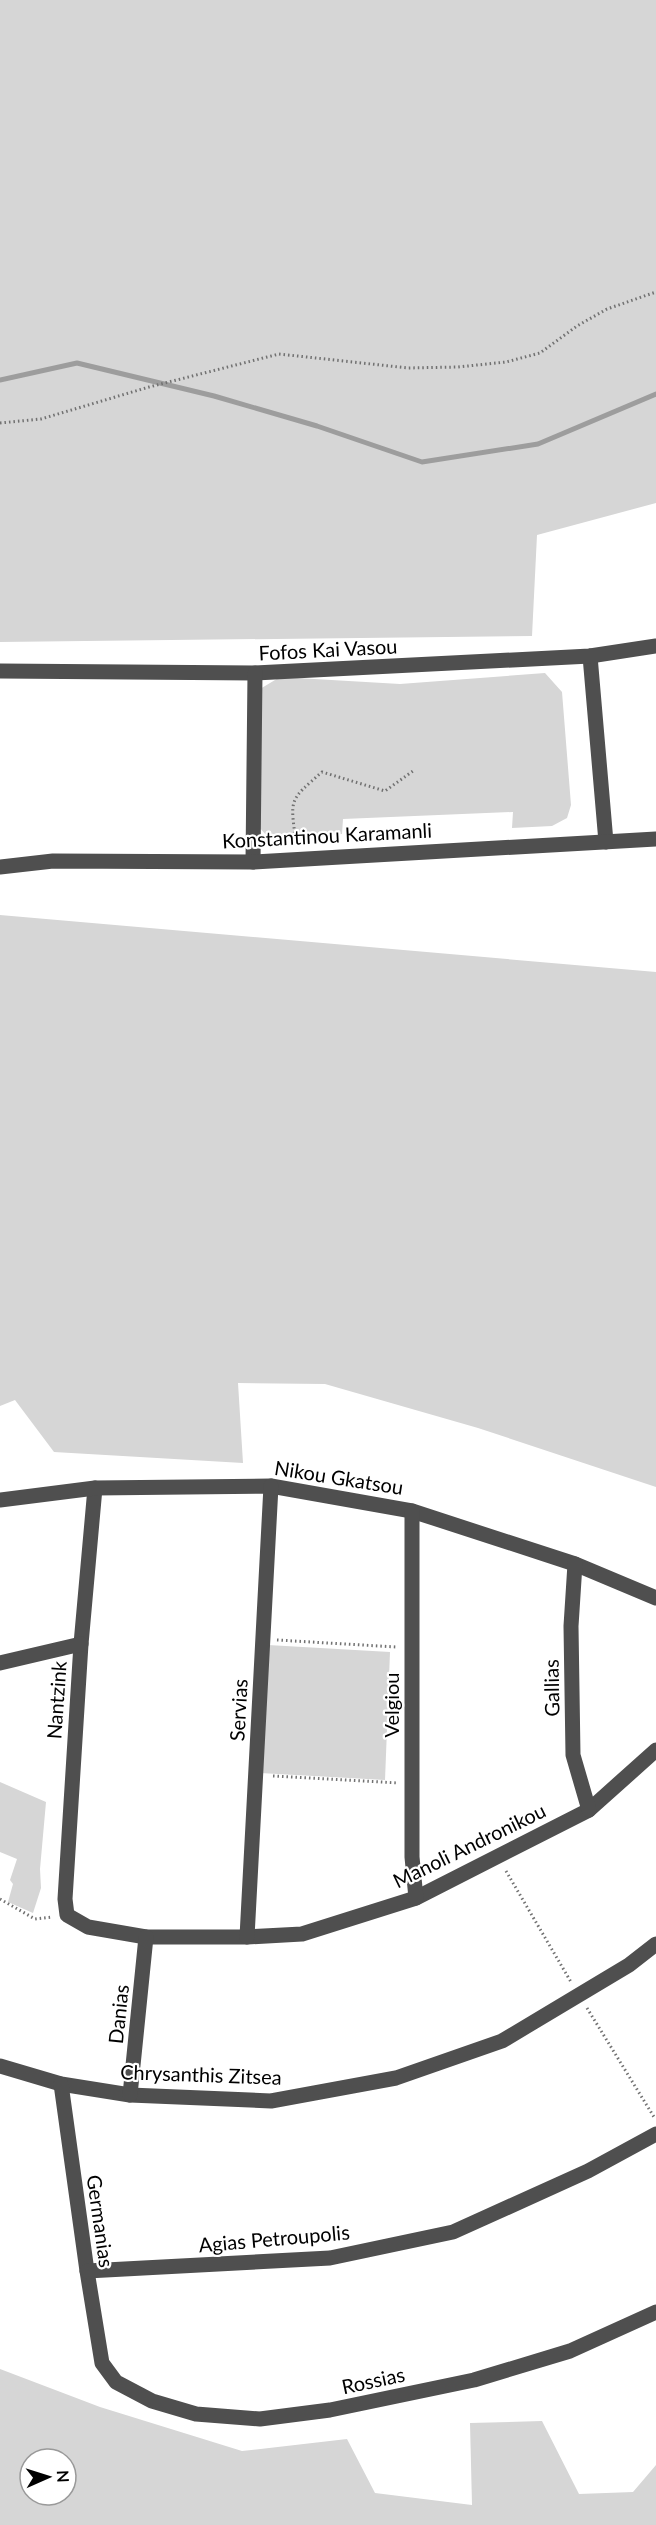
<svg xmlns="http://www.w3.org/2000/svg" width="656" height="2525" font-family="Lato,sans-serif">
  <rect width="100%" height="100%" fill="#fff"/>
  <g fill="#d6d6d6" fill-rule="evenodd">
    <polygon points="0,0 656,0 656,503 537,535 532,636 0,642"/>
    <polygon points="545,673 562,692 571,805 567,818 552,826 512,828 513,812 343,819 342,834 288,839 268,837 257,825 260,689 280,677 400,684"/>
    <polygon points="0,915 656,972 656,1487 478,1428 325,1384 238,1383 243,1463 54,1452 15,1400 0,1406"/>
    <polygon points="268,1645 390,1652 385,1780 260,1773"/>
    <polygon points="0,1782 46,1802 40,1869 41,1888 33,1913 8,1902 13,1884 10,1880 17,1859 0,1852"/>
    <path d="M0,2369L100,2407L242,2451L347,2439L375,2493L472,2505L470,2423L542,2421L579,2494L633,2492L656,2465V2525H0ZM30,2459H66V2495H30Z"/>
  </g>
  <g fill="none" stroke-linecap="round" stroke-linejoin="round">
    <polyline stroke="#9d9d9d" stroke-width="5" points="0,380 77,363 214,396 317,426 422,462 538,444 656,394"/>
    <g stroke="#717171" stroke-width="3" stroke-dasharray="1.5 3" stroke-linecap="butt">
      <polyline points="0,423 41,419 149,387 279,354 408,368 458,367 506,362 540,353 577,326 607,309 656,292"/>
      <path d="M296,842C290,798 289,801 322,772L385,791L413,771"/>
      <polyline points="277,1640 396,1647"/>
      <polyline points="273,1776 398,1783"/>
      <polyline points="506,1871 571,1982"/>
      <polyline points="0,1899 35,1919 53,1917"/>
      <polyline points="587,2008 654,2117"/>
    </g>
    <g stroke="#4f4f4f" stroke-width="15">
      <polyline points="590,656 606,842"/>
      <polyline points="0,671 255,673 590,656 656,646"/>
      <polyline points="253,862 255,673"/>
      <polyline points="0,867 53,861 253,862 656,839"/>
      <polyline points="95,1488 81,1644 65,1899 67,1915 88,1927 146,1937 247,1937 302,1934 416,1898 589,1810 656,1750"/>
      <polyline points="0,1500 95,1488 271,1486 412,1511 575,1564 656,1598"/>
      <polyline points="412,1511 412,1857 416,1898"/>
      <polyline points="575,1564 571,1626 573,1755 589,1810"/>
      <polyline points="0,1663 81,1644"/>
      <polyline points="247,1937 271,1486"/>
      <polyline points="0,2066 61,2084 130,2095 271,2101 396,2078 502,2041 629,1965 656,1944"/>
      <polyline points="61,2084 87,2271 102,2363 116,2382 152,2401 196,2414 260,2419 330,2410 474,2380 570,2351 656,2312"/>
      <polyline points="130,2095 146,1937"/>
      <polyline points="87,2271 330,2258 453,2232 588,2171 656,2134"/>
    </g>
  </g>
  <g text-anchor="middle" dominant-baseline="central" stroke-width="4.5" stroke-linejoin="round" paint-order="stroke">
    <g font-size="20" fill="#000" stroke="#fff">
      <text transform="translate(328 649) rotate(-3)">Fofos Kai Vasou</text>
      <text transform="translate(327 835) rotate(-3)">Konstantinou Karamanli</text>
      <text transform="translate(339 1477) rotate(9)">Nikou Gkatsou</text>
      <text transform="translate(551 1688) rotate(-91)">Gallias</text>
      <text transform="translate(56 1700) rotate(-86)">Nantzink</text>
      <text transform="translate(391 1705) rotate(-90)">Velgiou</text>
      <text transform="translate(238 1710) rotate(-87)">Servias</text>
      <text transform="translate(469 1845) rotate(-26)">Manoli Andronikou</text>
      <text transform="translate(118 2014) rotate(-84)">Danias</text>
      <text transform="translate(201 2074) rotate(2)">Chrysanthis Zitsea</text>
      <text transform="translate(101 2221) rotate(82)">Germanias</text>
      <text transform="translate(274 2238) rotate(-5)">Agias Petroupolis</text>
      <text transform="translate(373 2380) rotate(-12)">Rossias</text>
    </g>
  </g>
  <g transform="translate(48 2477) rotate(87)"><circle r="28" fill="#ffffff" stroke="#999999" stroke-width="1.5"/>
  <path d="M0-4.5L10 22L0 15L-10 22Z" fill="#000000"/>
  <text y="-9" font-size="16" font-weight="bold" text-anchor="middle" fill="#000000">N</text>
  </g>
</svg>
